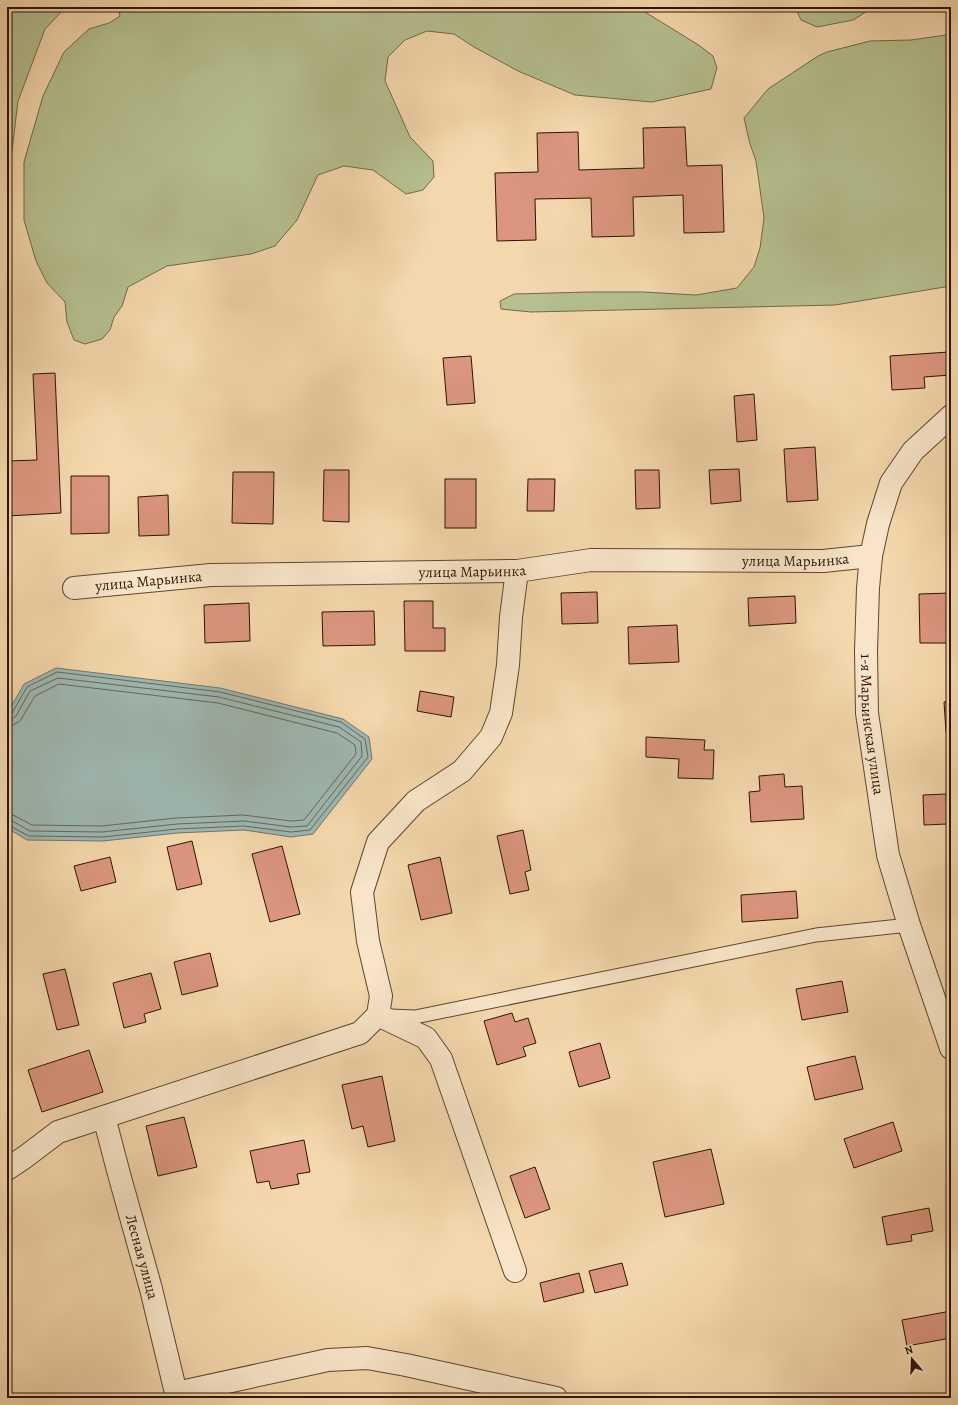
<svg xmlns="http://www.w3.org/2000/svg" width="958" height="1405" font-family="Alegreya,serif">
  <rect width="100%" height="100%" fill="#f4d7ac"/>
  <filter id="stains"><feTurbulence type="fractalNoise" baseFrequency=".005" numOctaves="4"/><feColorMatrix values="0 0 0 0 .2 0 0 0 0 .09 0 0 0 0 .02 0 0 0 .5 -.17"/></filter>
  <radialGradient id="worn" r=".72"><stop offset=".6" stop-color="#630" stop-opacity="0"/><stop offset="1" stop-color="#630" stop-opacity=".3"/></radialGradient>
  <g fill="#b6bf8e" stroke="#716a4a">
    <polygon points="7,7 66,7 45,29 18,101 7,192"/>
    <polygon points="118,7 637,7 700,46 713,56 717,68 711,89 652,102 575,95 518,71 474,47 454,34 427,31 405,40 388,57 385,81 410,137 433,161 434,177 423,190 406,194 373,170 344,166 318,175 297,220 275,246 251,254 167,266 128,287 122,306 114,317 110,330 102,339 85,344 74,340 67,322 65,302 47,283 36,261 24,220 24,162 43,96 64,52 89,29 109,23 120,16"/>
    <polygon points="795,7 874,7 853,20 817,27 801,20"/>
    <polygon points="951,34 951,286 835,305 531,312 501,309 500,301 514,294 589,292 643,292 696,295 737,288 754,267 760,248 764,218 756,161 750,144 744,118 768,89 818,56 827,52 870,41 911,40 946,35"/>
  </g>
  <polygon fill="#9eb8b2" stroke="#70776d" points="56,668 220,688 343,719 369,737 372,759 313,834 291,837 244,830 177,833 103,841 27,840 7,828 7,714 24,684"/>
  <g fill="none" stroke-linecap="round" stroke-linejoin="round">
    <g stroke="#65665c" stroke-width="1">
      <polyline points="7,715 12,713 27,687 57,672 220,692 341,722 365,739 368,757 310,830 291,832 244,826 177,829 103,837 29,836 10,826 7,825"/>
      <polyline points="7,720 12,719 16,716 30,691 58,678 219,697 339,727 361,742 362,756 307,826 291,827 244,821 177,824 102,832 30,831 12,821 7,820"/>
      <polyline points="7,726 13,725 20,721 35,696 59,684 218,703 337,733 355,745 356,754 304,820 291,821 243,815 176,818 102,826 32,825 15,816 7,814"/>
    </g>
  </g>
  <g fill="#db967d" stroke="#2c1506">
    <polygon points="685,127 687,166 722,165 724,232 684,233 683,195 633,197 634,236 592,237 591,198 535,199 536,240 497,241 495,173 538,172 537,133 578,132 579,170 644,168 643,128"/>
    <polygon points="949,352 951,375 924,377 925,388 892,390 890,356"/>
    <polygon points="471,356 475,403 447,405 443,358"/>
    <polygon points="55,373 61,513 7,516 7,461 37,460 33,374"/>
    <polygon points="754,394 757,440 737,442 734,396"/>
    <polygon points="815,447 818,500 787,502 784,449"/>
    <polygon points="739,469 741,501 711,504 709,470"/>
    <polygon points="324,470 349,470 349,522 323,521"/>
    <polygon points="635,470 659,470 660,508 636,509"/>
    <polygon points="233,472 274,472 273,524 232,523"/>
    <polygon points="71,476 109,476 109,533 71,534"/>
    <rect x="445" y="479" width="31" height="49"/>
    <polygon points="528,479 555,479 554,511 527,511"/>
    <polygon points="168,495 169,535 139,536 138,497"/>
    <polygon points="597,592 598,623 562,624 561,593"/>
    <polygon points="951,593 951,643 920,643 919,594"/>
    <polygon points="795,596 796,623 749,626 748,598"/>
    <polygon points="404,601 433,601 433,628 445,628 445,651 405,651"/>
    <polygon points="249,603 250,641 205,643 204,605"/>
    <polygon points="374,611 375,645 323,646 322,612"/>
    <polygon points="677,625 679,662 629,664 628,627"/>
    <polygon points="420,691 454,697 451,717 417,711"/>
    <polygon points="951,701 951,732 946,732 944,702"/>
    <polygon points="646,737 705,740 704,750 714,750 713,779 678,778 679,759 646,757"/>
    <polygon points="784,774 785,787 802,786 804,819 751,822 749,792 760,791 759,776"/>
    <polygon points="946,794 947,824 924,825 923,795"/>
    <polygon points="523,830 531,870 525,872 529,890 510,894 497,836"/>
    <polygon points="192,841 202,884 177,890 167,847"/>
    <polygon points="282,846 300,914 270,922 252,854"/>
    <polygon points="110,857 116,882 81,891 74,866"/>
    <polygon points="440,857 452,913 421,920 408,865"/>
    <polygon points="796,891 798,918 742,922 741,895"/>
    <polygon points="210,953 218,986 182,995 174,962"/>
    <polygon points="65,969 79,1025 57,1030 43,974"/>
    <polygon points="151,973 161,1009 144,1014 146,1022 124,1028 113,983"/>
    <polygon points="842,981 848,1012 802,1020 796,989"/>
    <polygon points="512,1013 515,1022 528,1018 536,1043 523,1047 526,1056 497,1065 484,1021"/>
    <polygon points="600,1043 610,1078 579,1087 569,1052"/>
    <polygon points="89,1050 103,1092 42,1112 28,1070"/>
    <polygon points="855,1056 863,1089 815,1100 807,1067"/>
    <polygon points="382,1076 395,1141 368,1147 363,1126 352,1129 342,1085"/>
    <polygon points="184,1117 197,1167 158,1176 146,1126"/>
    <polygon points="893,1122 902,1151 854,1168 844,1139"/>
    <polygon points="304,1140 310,1172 297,1174 299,1184 271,1189 269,1181 257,1183 250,1151"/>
    <polygon points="711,1149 724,1204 665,1217 653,1162"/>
    <polygon points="535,1167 550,1209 525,1218 510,1176"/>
    <polygon points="929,1208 933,1231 911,1235 912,1241 887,1245 882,1217"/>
    <polygon points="622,1263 628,1285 595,1293 589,1271"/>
    <polygon points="579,1273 584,1292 544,1302 540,1283"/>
    <polygon points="951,1311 951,1338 907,1346 902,1320"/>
    <polygon points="54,1393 68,1398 52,1398"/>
  </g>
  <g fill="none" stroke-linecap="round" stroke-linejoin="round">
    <defs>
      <polyline id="service" points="390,1016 415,1017 816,935 909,925"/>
      <g id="minor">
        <path id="s1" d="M951,416L913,451L891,483L878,524L871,556L868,588L866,651L867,713L888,855L909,925L951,1048"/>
        <path id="s2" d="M74,588L211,575L517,571L591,560L823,561L871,556"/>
        <polyline points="378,1015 426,1038 441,1059 515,1271"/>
        <path id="s3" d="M104,1117L119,1174L151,1289L176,1393L174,1398"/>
        <polyline points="7,1169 25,1157 58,1132 360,1033 378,1015 381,996 368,941 362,892 378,842 416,801 462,771 491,737 501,713 508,665 511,617 517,571"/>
        <polyline points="176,1393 328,1360 367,1358 406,1365 556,1398"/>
      </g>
    </defs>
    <use href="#service" stroke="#5e4630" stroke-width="15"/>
    <use href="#minor" stroke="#5e4630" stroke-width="24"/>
    <use href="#service" stroke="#f8e5c9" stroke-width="13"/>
    <use href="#minor" stroke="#f8e5c9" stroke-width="22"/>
  </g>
  <g text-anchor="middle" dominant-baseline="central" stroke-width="4" stroke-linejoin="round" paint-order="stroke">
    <g font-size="15" fill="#2c1506" stroke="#f8e5c9">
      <text stroke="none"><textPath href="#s2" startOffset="723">улица Марьинка</textPath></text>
      <text stroke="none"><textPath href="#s2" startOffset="399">улица Марьинка</textPath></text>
      <text stroke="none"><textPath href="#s2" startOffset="75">улица Марьинка</textPath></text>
      <text stroke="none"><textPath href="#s1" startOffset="335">1-я Марьинская улица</textPath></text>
      <text stroke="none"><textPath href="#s3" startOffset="145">Лесная улица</textPath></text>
    </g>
  </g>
  <rect width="958" height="1405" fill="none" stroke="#f4d7ac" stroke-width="24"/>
  <rect x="8" y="8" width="942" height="1389" fill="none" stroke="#2c1506" stroke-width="2"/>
  <rect x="12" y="12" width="934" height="1381" fill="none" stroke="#2c1506"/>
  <g transform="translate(912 1359) rotate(341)" stroke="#f8e5c9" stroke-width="3" paint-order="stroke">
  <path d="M0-3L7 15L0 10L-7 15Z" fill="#2c1506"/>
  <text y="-6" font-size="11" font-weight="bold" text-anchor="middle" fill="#2c1506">N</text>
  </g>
  <rect width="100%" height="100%" filter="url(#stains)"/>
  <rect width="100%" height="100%" fill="url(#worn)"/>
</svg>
